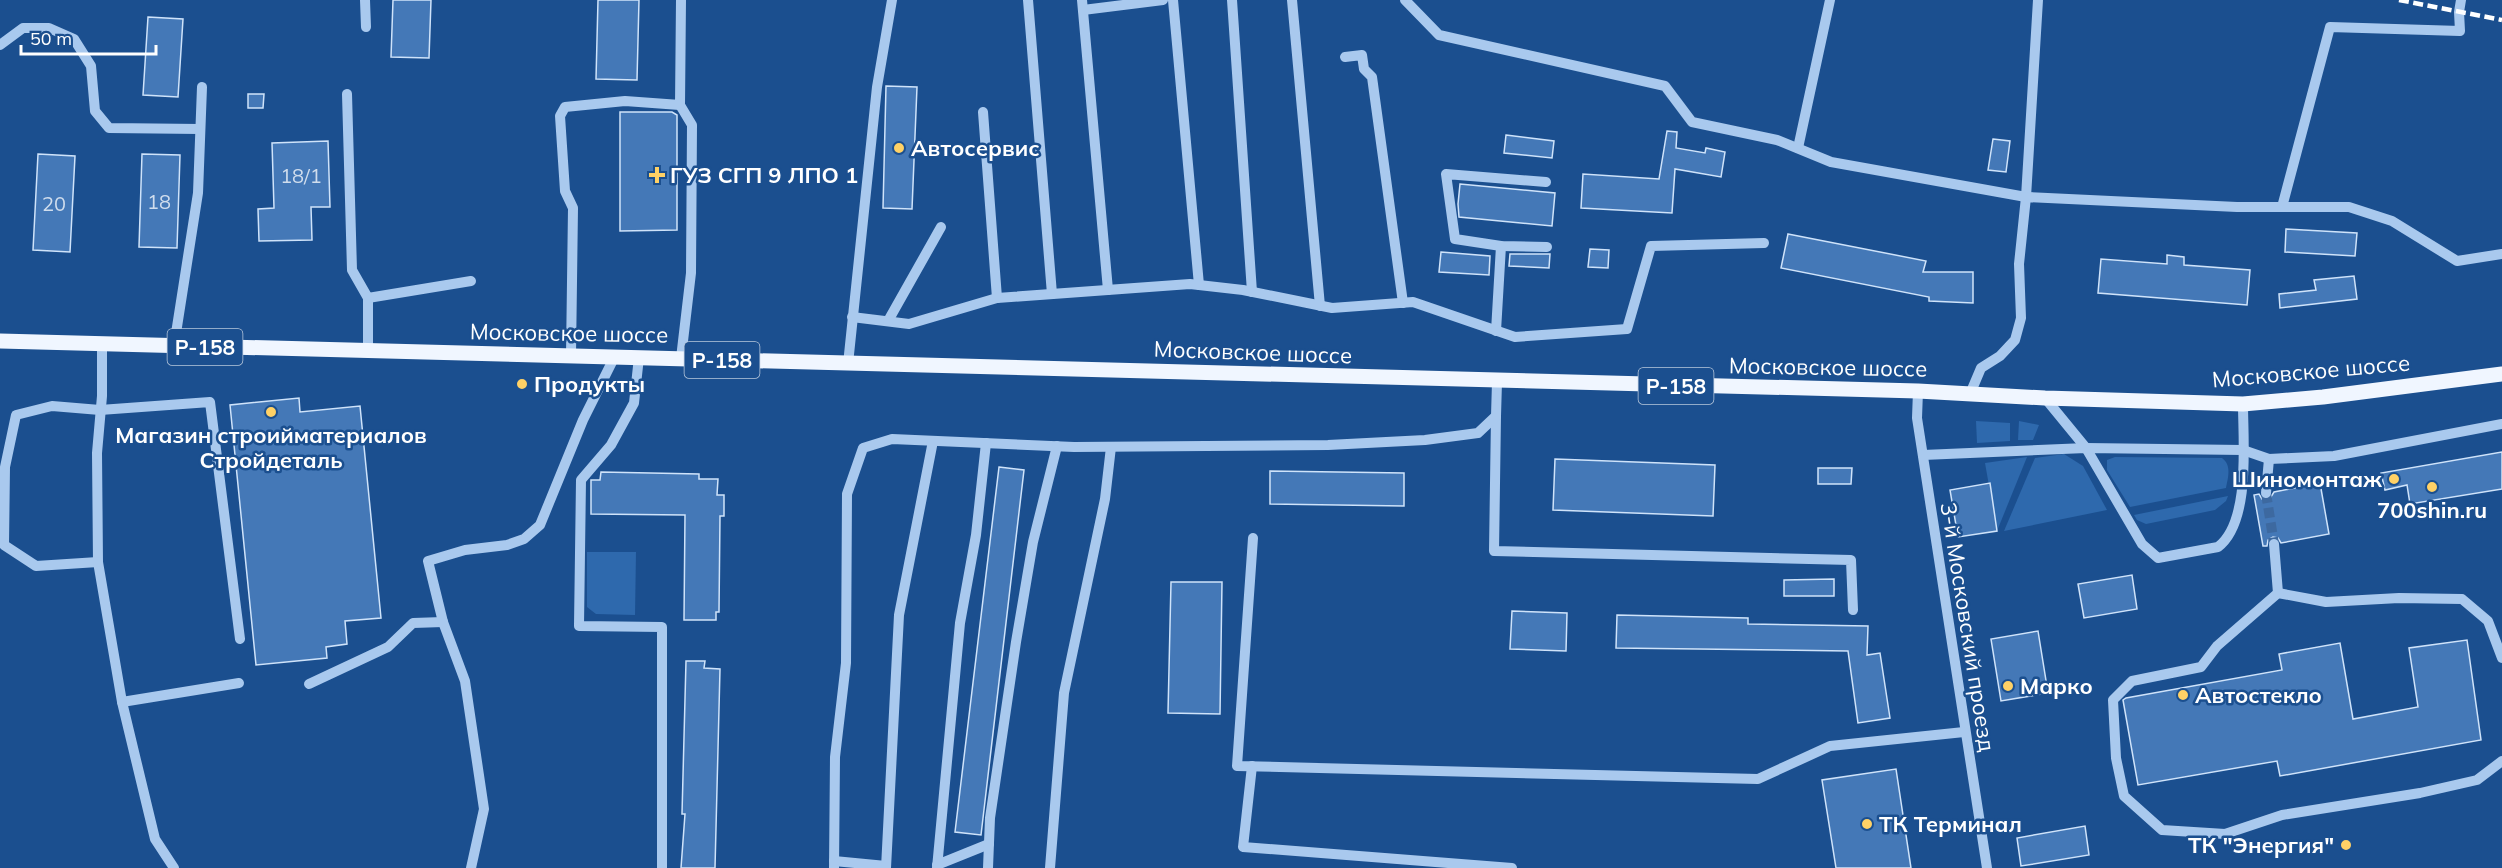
<svg xmlns="http://www.w3.org/2000/svg" width="2502" height="868" font-family="Mulish,sans-serif">
  <rect width="100%" height="100%" fill="#1b4f8f"/>
  <g fill="#2e69ad">
    <polygon points="1976,421 2010,423 2010,441 1977,443"/>
    <polygon points="2019,421 2039,425 2033,440 2018,440"/>
    <polygon points="2064,454 2083,466 2107,510 2004,531 2035,458"/>
    <polygon points="2027,457 1997,531 1985,463"/>
    <path d="M2115,457L2222,458C2232,465 2228,478 2226,488L2130,507L2107,470V460Z"/>
    <polygon points="2228,496 2226,501 2215,510 2146,524 2137,520 2134,515"/>
    <polygon points="587,552 636,552 635,615 596,614 587,607"/>
  </g>
  <g fill="#4478b7" stroke="#cfe3fa" stroke-width="1.5">
    <polygon points="393,0 431,0 429,58 391,57"/>
    <polygon points="598,0 639,0 637,80 596,79"/>
    <polygon points="148,17 183,19 178,97 143,95"/>
    <polygon points="886,86 917,87 912,209 883,208"/>
    <polygon points="248,94 264,94 263,108 248,108"/>
    <polygon points="620,112 672,112 677,115 677,230 620,231"/>
    <polygon points="1667,131 1677,132 1676,148 1705,153 1706,148 1725,152 1721,177 1675,169 1672,213 1581,208 1583,174 1659,179"/>
    <polygon points="1506,135 1554,141 1552,158 1504,153"/>
    <polygon points="1993,139 2010,141 2006,172 1988,170"/>
    <polygon points="328,141 330,207 311,207 312,240 259,241 258,209 274,208 272,143"/>
    <polygon points="38,154 75,156 70,252 33,250"/>
    <polygon points="142,154 180,155 177,248 139,247"/>
    <polygon points="1460,184 1555,193 1552,226 1459,217 1458,204"/>
    <polygon points="2286,229 2357,233 2355,256 2285,252"/>
    <polygon points="1788,234 1926,261 1923,272 1973,272 1973,303 1929,301 1929,297 1781,268"/>
    <polygon points="1590,249 1609,250 1608,268 1588,267"/>
    <polygon points="1441,252 1490,256 1489,275 1439,272"/>
    <polygon points="1510,254 1550,254 1549,268 1509,266"/>
    <polygon points="2167,255 2184,257 2184,265 2250,270 2247,305 2098,293 2101,259 2167,264"/>
    <polygon points="2354,276 2357,299 2280,308 2279,294 2316,290 2314,280"/>
    <polygon points="299,398 300,412 360,406 381,618 345,621 347,644 326,647 327,658 256,665 230,405"/>
    <polygon points="2502,452 2502,489 2410,504 2407,485 2385,490 2381,473"/>
    <polygon points="1555,459 1715,465 1713,516 1553,510"/>
    <polygon points="999,467 1024,470 981,835 955,832"/>
    <polygon points="1818,468 1852,468 1851,484 1818,484"/>
    <polygon points="1270,471 1404,473 1404,506 1270,504"/>
    <polygon points="601,472 699,474 699,479 718,479 717,495 724,495 724,516 720,516 719,612 716,612 716,620 684,620 685,515 591,514 591,480 600,480"/>
    <polygon points="1990,483 1997,531 1958,537 1950,490"/>
    <polygon points="2320,483 2329,534 2281,543 2278,538 2273,537 2268,540 2267,546 2263,546 2254,495 2259,494 2262,499 2269,500 2274,492"/>
    <polygon points="2132,575 2137,609 2084,618 2078,584"/>
    <polygon points="1834,579 1834,596 1784,596 1784,580"/>
    <polygon points="1171,582 1222,582 1220,714 1168,713"/>
    <polygon points="1512,611 1567,613 1566,651 1510,649"/>
    <polygon points="1617,615 1748,618 1748,624 1868,626 1867,655 1880,653 1890,718 1858,723 1848,651 1616,648"/>
    <polygon points="2038,631 2048,693 2001,701 1991,639"/>
    <polygon points="2467,640 2481,740 2280,776 2277,761 2138,785 2123,700 2126,698 2282,670 2279,654 2340,643 2353,719 2418,707 2409,648"/>
    <polygon points="686,661 705,661 704,668 720,669 715,868 681,868 685,814 682,814"/>
    <polygon points="1896,769 1911,868 1836,868 1822,780"/>
    <polygon points="2085,826 2089,855 2021,866 2017,838"/>
  </g>
  <g fill="none" stroke-linecap="round" stroke-linejoin="round">
    <polyline stroke="#3d69a0" stroke-width="10" stroke-dasharray="10 5" stroke-linecap="butt" points="2266,493 2274,544"/>
    <g stroke="#a9c9ee" stroke-width="10">
      <polyline points="365,0 366,27"/>
      <polyline points="1028,0 1052,294"/>
      <polyline points="1082,0 1108,290"/>
      <polyline points="1173,0 1199,285"/>
      <polyline points="1232,0 1252,292"/>
      <polyline points="1292,0 1320,306"/>
      <polyline points="1405,0 1439,35 1665,86 1692,122 1777,140 1831,162 2026,197 2038,0"/>
      <polyline points="1083,10 1163,0"/>
      <polyline points="0,45 23,28 49,28 74,39 91,66 95,111 109,128 200,129"/>
      <polyline points="1345,57 1362,55 1364,69 1372,77 1403,303"/>
      <polyline points="347,94 352,270 368,298 368,351"/>
      <polyline points="680,105 692,125 691,273 681,358"/>
      <polyline points="983,112 997,298"/>
      <polyline points="1798,148 1830,0"/>
      <polyline points="1546,182 1446,174 1455,239 1501,246 1547,247"/>
      <polyline points="2282,207 2330,27 2460,31 2459,12 2461,0"/>
      <polyline points="368,298 471,281"/>
      <polyline points="852,317 909,324 997,298 1190,284 1243,290 1332,308 1413,302 1515,337 1627,329 1651,246 1764,243"/>
      <polyline points="888,321 941,227"/>
      <polyline points="1496,331 1501,246"/>
      <polyline points="102,344 102,396 97,453 98,562 122,702 155,839 174,868"/>
      <polyline points="174,346 198,193 202,87"/>
      <polyline points="571,355 573,208 565,191 560,116 565,107 625,101 680,105 681,0"/>
      <polyline points="639,357 634,403 611,445 581,480 579,626 662,627 662,868"/>
      <polyline points="848,364 877,87 892,0"/>
      <polyline points="1918,391 1917,418 1987,868"/>
      <polyline points="1970,394 1981,368 2000,356 2015,340 2021,318 2019,264 2026,197 2237,207 2349,207 2392,221 2457,261 2502,254"/>
      <path d="M2045,398L2086,448L2142,544L2158,558L2218,547C2251,522 2243,442 2243,404"/>
      <polyline points="1496,416 1494,551 1851,560 1853,610"/>
      <polyline points="1923,455 2086,448 2243,450 2269,459 2334,456 2502,424"/>
      <polyline points="2266,493 2269,459"/>
      <polyline points="1253,538 1237,766 1758,779 1830,746 1964,732"/>
      <polyline points="2274,544 2278,593"/>
      <polyline points="98,562 36,566 4,545 5,467 16,415 52,406 100,410 210,402 240,639"/>
      <polyline points="2278,593 2217,646 2201,667 2132,681 2113,700 2116,758 2124,796 2162,830 2225,834 2282,815 2420,793 2477,780 2502,761"/>
      <polyline points="2278,593 2326,602 2399,598 2462,599 2488,621 2502,658"/>
      <polyline points="309,684 388,647 413,623 443,622"/>
      <polyline points="122,702 239,683"/>
      <polyline points="1252,766 1243,847 1512,868"/>
      <polyline points="834,861 886,866"/>
      <polyline points="937,865 989,844"/>
      <polyline points="471,868 484,809 465,681 443,622 428,561 465,550 507,545 524,539 540,525 583,420 615,356"/>
      <polyline points="834,868 835,757 846,663 847,494 863,448 892,439 1074,447 1328,445 1425,440 1478,433 1496,416 1497,382"/>
      <polyline points="886,868 899,615 933,441"/>
      <polyline points="937,868 960,623 976,535 986,443"/>
      <polyline points="988,868 990,818 1016,642 1033,542 1057,446"/>
      <polyline points="1050,868 1064,693 1105,499 1111,447"/>
    </g>
    <polyline stroke="#f0f6ff" stroke-width="15" points="0,341 1918,391 2045,398 2243,404 2323,397 2502,374"/>
    <polyline stroke="#fff" stroke-width="4.5" stroke-dasharray="10 4.5" stroke-linecap="butt" points="2399,0 2502,20"/>
  </g>
  <g fill="#ffd166" stroke="#1b4f8f" stroke-width="2">
    <circle cx="899" cy="148" r="6"/>
    <path d="M654 166h6v6h6v6h-6v6h-6v-6h-6v-6h6z"/>
    <circle cx="522" cy="384" r="6"/>
    <circle cx="271" cy="412" r="6"/>
    <circle cx="2394" cy="479" r="6"/>
    <circle cx="2432" cy="487" r="6"/>
    <circle cx="2008" cy="686" r="6"/>
    <circle cx="2183" cy="695" r="6"/>
    <circle cx="1867" cy="824" r="6"/>
    <circle cx="2346" cy="845" r="6"/>
  </g>
  <g text-anchor="middle" dominant-baseline="central" stroke-width="5" stroke-linejoin="round" paint-order="stroke">
    <g font-size="20" fill="#d0dded">
      <text x="301" y="175">18/1</text>
      <text x="159" y="201">18</text>
      <text x="54" y="203">20</text>
    </g>
    <g fill="#1b4f8f" stroke="#bbcadd" stroke-width="1.5">
      <rect x="167.5" y="329" width="75" height="36" rx="4.5"/>
      <rect x="684.5" y="342" width="75" height="36" rx="4.5"/>
      <rect x="1638.5" y="368" width="75" height="36" rx="4.5"/>
    </g>
    <g font-size="21" font-weight="bold" fill="#fff">
      <text x="205" y="347">Р-158</text>
      <text x="722" y="360">Р-158</text>
      <text x="1676" y="386">Р-158</text>
    </g>
    <g font-size="22" font-weight="bold" fill="#fff" stroke="#1b4f8f" text-anchor="start">
      <text x="911" y="148">Автосервис</text>
      <text x="670" y="175">ГУЗ СГП 9 ЛПО 1</text>
      <text x="534" y="384">Продукты</text>
      <text x="271" y="435" text-anchor="middle">Магазин строийматериалов<tspan x="271" dy="25">Стройдеталь</tspan></text>
      <text x="2382" y="479" text-anchor="end">Шиномонтаж</text>
      <text x="2432" y="510" text-anchor="middle">700shin.ru</text>
      <text x="2020" y="686">Марко</text>
      <text x="2195" y="695">Автостекло</text>
      <text x="1879" y="824">ТК Терминал</text>
      <text x="2334" y="845" text-anchor="end">ТК "Энергия"</text>
    </g>
    <g font-size="22" fill="#fff" stroke="#1b4f8f">
      <text transform="translate(569 333) rotate(1)">Московское шоссе</text>
      <text transform="translate(1253 352) rotate(2)">Московское шоссе</text>
      <text transform="translate(1828 367) rotate(1)">Московское шоссе</text>
      <text transform="translate(2311 371) rotate(-5)">Московское шоссе</text>
      <text transform="translate(1968 627) rotate(81)">3-й Московский проезд</text>
    </g>
  </g>
  <path d="M21 45v9h135v-9" fill="none" stroke="#ffffff" stroke-width="3"/>
  <text x="30" y="45" font-size="18" fill="#ffffff" stroke="#1b4f8f" stroke-width="4.5" paint-order="stroke">50 m</text>
</svg>
